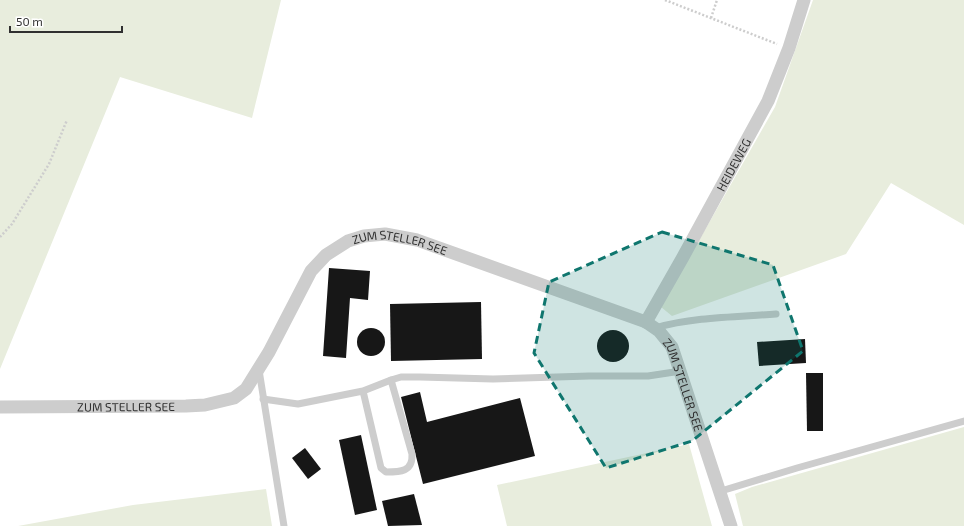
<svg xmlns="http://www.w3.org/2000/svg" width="964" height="526" font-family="'Exo 2',sans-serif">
  <rect width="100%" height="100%" fill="#fff"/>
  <g fill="#e8eddd">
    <polygon points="0,0 281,0 252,118 120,77 0,369"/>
    <polygon points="813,0 964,0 964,225 891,183 846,254 672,316 661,307 775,107"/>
    <polygon points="964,427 964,526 743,526 735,494 752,487"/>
    <polygon points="689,444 712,526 507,526 497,485"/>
    <polygon points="266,489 272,526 18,526 133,505"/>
  </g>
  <g fill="#171717">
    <polygon points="329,268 370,271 368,300 350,298 346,358 323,356"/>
    <polygon points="481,302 482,359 391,361 390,304"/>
    <circle cx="371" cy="342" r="14"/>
    <circle cx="613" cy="346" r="16"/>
    <polygon points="805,339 806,363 759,366 757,342"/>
    <polygon points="806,373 823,373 823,431 807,431"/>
    <polygon points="420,392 427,422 520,398 535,456 423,484 401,397"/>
    <polygon points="361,435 377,510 355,515 339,440"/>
    <polygon points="305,448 321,469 308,479 292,458"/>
    <polygon points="414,494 422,525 388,526 382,501"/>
  </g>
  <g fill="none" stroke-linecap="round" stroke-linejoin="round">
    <g stroke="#cdcdcd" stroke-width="2.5" stroke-dasharray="2 2" stroke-linecap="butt">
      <polyline points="665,0 777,44"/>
      <polyline points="711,18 717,0"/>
      <polyline points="0,237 12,224 49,164 67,120"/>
    </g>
    <g stroke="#cdcdcd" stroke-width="7">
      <path d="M655,328C693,317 736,317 776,314"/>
      <polyline points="259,370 284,526"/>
      <polyline points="391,380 401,377 420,377 493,379 589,376 648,376 681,371"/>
      <path d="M263,399L298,404L363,391L391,380L412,454C413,472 400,472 386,472L381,468L363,391"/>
      <polyline points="721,491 797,468 964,421"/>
    </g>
    <g stroke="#cdcdcd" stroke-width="13">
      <path id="s1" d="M646,322L683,257L768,101L789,48L804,0"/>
      <path id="s2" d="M0,407L186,406L205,405L234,398L246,389L269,352L311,271L326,255L348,241L364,236L385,234L417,240L646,322L659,331L672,347L731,526"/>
    </g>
  </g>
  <path fill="#0f766e" fill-opacity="0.2" stroke="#0f766e" stroke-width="3" stroke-dasharray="8 5" stroke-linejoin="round" d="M662,232L773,265L803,351L692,441L606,468L534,353L549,282Z"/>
  <g text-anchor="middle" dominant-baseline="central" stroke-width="4" stroke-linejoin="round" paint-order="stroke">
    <g font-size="12" fill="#303030" stroke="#fff">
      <text stroke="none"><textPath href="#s1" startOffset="180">HEIDEWEG</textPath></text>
      <text stroke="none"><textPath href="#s2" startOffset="486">ZUM STELLER SEE</textPath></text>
      <text stroke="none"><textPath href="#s2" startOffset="822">ZUM STELLER SEE</textPath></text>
      <text stroke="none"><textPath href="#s2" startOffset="126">ZUM STELLER SEE</textPath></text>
    </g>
  </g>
  <path d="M10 26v6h112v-6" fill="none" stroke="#303030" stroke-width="2"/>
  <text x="16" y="26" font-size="12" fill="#303030" stroke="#ffffff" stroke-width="3" paint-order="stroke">50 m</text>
</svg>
